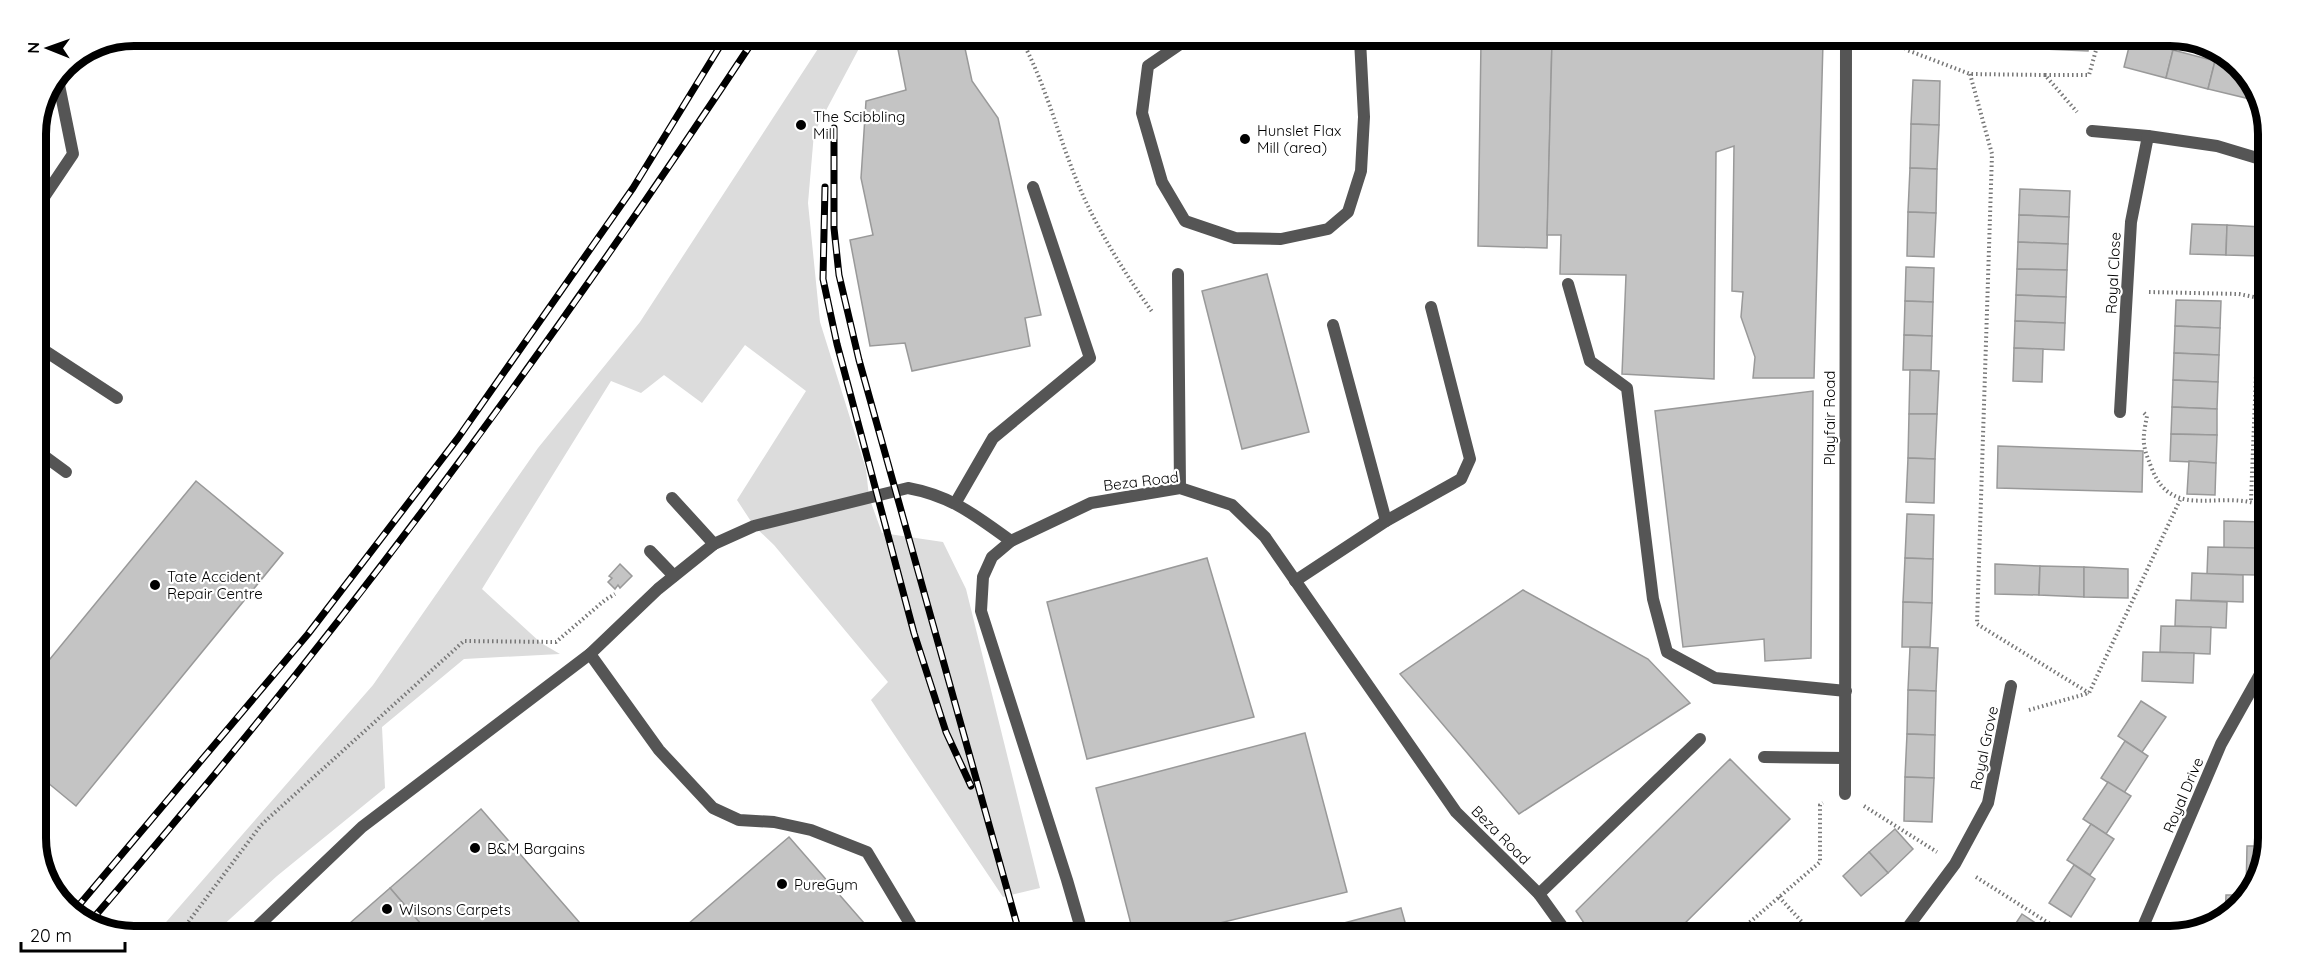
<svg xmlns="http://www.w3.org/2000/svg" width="2304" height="972" font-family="Quicksand,sans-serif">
  <rect width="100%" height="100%" fill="#fff"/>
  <polygon fill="#dcdcdc" points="825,38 864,39 814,133 808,203 820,322 866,469 869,497 882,533 943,542 966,589 1040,888 1003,897 871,700 888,682 774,545 754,526 737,500 806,391 745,345 702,403 664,375 641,393 611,381 482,589 541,643 560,654 464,659 382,727 385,788 277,876 219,929 160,929 373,685 538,448 640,322"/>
  <g fill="#c4c4c4" stroke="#999" stroke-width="1.5">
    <polygon points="896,39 963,39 972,81 998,118 1041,315 1025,318 1030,346 912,371 905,343 870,346 850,240 873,235 861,178 866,101 906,90"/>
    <polygon points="1481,41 1552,41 1547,248 1478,246"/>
    <polygon points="1552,41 1823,42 1814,378 1753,378 1755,357 1741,317 1743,292 1732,291 1734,146 1716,152 1714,379 1622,374 1626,275 1560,274 1561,235 1547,235"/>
    <polygon points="2044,43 2089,43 2088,51 2044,49"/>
    <polygon points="2130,43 2147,43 2173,50 2166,78 2124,67"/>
    <polygon points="2173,50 2215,61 2208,89 2166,78"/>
    <polygon points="2215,61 2236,66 2248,75 2253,89 2250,99 2208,89"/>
    <polygon points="1913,80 1940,81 1939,125 1911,124"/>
    <polygon points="1911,124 1939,125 1937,169 1910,168"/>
    <polygon points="1910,168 1937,169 1936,213 1908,212"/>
    <polygon points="2020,189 2070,191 2069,217 2019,215"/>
    <polygon points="1908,212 1936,213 1934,257 1907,256"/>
    <polygon points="2019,215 2069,217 2068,244 2018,242"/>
    <polygon points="2192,224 2227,225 2226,255 2190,254"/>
    <polygon points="2227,225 2262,227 2261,256 2226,255"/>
    <polygon points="2262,227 2267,227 2267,257 2261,256"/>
    <polygon points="2018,242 2068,244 2067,270 2017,269"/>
    <polygon points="1906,267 1934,268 1933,302 1905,301"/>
    <polygon points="2017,269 2067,270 2066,297 2016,295"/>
    <polygon points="1267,274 1309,432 1242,449 1202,291"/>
    <polygon points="2016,295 2066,297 2065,323 2015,321"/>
    <polygon points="2176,300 2221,301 2220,328 2175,326"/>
    <polygon points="1905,301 1933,302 1932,336 1904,335"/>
    <polygon points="2015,321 2065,323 2064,350 2014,348"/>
    <polygon points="2175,326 2220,328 2219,355 2174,353"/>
    <polygon points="1904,335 1932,336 1931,370 1903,370"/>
    <polygon points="2014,348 2043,349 2042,382 2013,381"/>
    <polygon points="2174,353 2219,355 2218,382 2173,380"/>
    <polygon points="1910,370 1939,371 1937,414 1909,414"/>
    <polygon points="2173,380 2218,382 2217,409 2172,407"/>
    <polygon points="1813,391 1811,658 1765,661 1764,639 1683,647 1655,411"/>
    <polygon points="2172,407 2217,409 2217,435 2171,434"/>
    <polygon points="1909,414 1937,414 1935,459 1908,458"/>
    <polygon points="2171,434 2217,435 2216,463 2170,461"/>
    <polygon points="1998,446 2143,451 2142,492 1997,488"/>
    <polygon points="1908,458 1935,459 1934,503 1906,502"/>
    <polygon points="2189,461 2216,463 2215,495 2187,494"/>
    <polygon points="196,481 283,553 76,806 36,773 36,676"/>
    <polygon points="1907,514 1934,515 1933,559 1905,558"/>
    <polygon points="2224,521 2264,522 2264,549 2224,548"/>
    <polygon points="2208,547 2258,548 2257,575 2207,574"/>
    <polygon points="1207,558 1254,717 1087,759 1047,602"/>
    <polygon points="1905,558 1933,559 1932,603 1903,602"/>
    <polygon points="620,564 632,576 620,588 618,585 615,589 608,582 612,578 609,576"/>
    <polygon points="1995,564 2040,566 2039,595 1995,594"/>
    <polygon points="2040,566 2084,567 2084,597 2039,595"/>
    <polygon points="2084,567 2128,569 2128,598 2084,597"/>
    <polygon points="2192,573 2243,575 2243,602 2191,600"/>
    <polygon points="1523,590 1648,659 1690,703 1519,814 1400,674"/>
    <polygon points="2176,600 2227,602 2226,628 2175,626"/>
    <polygon points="1903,602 1932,603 1930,647 1902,647"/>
    <polygon points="2161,626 2211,627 2210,654 2160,652"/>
    <polygon points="1910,647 1938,648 1936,691 1908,690"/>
    <polygon points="2143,652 2194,653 2193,683 2142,681"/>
    <polygon points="1908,690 1936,691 1935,735 1907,734"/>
    <polygon points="2141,701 2166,717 2142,752 2118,736"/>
    <polygon points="1305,733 1347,892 1183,932 1133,932 1096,788"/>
    <polygon points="1907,734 1935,735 1934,778 1905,777"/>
    <polygon points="2125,741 2148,756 2124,793 2101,778"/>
    <polygon points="1730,759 1790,819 1674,934 1583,934 1588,929 1576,911"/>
    <polygon points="1905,777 1934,778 1932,822 1904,821"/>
    <polygon points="2108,782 2131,796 2106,834 2083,819"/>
    <polygon points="481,809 586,930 426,930 390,888"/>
    <polygon points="2091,824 2114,839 2090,875 2067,860"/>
    <polygon points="1895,829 1913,849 1888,873 1869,852"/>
    <polygon points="789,837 871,931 680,931"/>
    <polygon points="2247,846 2261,846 2261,875 2246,892"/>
    <polygon points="1869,852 1888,873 1861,896 1843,876"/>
    <polygon points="2074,865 2095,879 2071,917 2049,903"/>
    <polygon points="390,888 426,930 342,930"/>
    <polygon points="2226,895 2244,895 2225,918"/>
    <polygon points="1401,908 1408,933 1306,933"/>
    <polygon points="2022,914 2055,936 2008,935"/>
  </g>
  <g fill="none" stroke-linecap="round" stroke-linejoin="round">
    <g stroke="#777" stroke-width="4" stroke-dasharray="1.5 3" stroke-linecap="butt">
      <path d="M1021,39C1049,90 1061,149 1086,202C1104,240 1128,278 1153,313"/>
      <polyline points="1898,42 1907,50 1970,74 2045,75 2077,112"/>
      <polyline points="1970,74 1992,154 1977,624 2089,693"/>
      <polyline points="2045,75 2089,75 2098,43"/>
      <polyline points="2149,292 2239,294 2259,298"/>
      <path d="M2144,413L2147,416C2142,442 2142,444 2152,469C2173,523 2224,487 2264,507"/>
      <polyline points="2251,500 2259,298 2266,298"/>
      <polyline points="2029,710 2089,693 2180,500"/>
      <polyline points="1864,806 1937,852"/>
      <polyline points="1976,877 2069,936"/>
      <polyline points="1779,897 1814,935"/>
      <polyline points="183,929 261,825 464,641 556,642 605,600 615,594"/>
      <polyline points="1736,934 1820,862 1820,805 1823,803"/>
    </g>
    <g stroke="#555" stroke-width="12">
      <polyline points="1186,40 1148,66 1142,113 1162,182 1185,221 1235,238 1281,239 1328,229 1348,212 1361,171 1364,117 1360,40"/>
      <polyline points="36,209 73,154 58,80"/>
      <polyline points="1178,274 1180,488"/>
      <polyline points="1568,284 1590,361 1627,388 1653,599 1667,652 1715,678 1846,691"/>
      <polyline points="36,345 117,398"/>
      <polyline points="36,450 66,472"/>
      <polyline points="672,498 714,544"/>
      <polyline points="956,502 993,438 1090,358 1033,187"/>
      <polyline points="1386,521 1461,479 1470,459 1431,307"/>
      <polyline points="650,551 674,576"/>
      <polyline points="1295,581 1386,521 1333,325"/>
      <polyline points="590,654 659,750 713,808 739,820 774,822 811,830 867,852 915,932"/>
      <polyline points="1764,757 1845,758"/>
      <polyline points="1539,894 1700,739"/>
      <path d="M255,929L362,827L590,654L658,589L714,544L754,526L908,488C952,496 976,516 1011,541"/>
    </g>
    <g stroke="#555" stroke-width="12">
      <polyline points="2092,131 2148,136"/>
      <polyline points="2120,412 2131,222 2148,136 2217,146 2267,161"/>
      <polyline points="1845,794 1846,42"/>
      <polyline points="1082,932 1067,880 981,611 983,577 992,557 1011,541 1091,503 1180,488 1232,505 1265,537 1456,812 1539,894 1562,926"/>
      <polyline points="1902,935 1955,864 1988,803 2011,686"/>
      <polyline points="2139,936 2221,744 2263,669"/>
    </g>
    <defs>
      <g id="rail">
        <polyline points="834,128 834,228 839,275 859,360 1019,932"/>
        <polyline points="825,187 823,279 837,344 914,633 946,732 971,786"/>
        <polyline points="74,911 308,634 458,438 633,188 725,38"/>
        <path d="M89,923C132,874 173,824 215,774C410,539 587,292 755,38"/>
      </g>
    </defs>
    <use href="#rail" stroke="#000" stroke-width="7"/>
    <use href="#rail" stroke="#fff" stroke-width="4.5" stroke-dasharray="14" stroke-linecap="butt"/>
  </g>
  <g fill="#000" stroke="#fff" stroke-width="2">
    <circle cx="801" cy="125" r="6"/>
    <circle cx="1245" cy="139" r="6"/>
    <circle cx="155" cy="585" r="6"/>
    <circle cx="475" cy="848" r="6"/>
    <circle cx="782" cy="884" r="6"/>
    <circle cx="387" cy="909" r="6"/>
  </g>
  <g text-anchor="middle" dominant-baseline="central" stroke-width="4.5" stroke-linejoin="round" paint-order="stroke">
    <g font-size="15" fill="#000" stroke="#fff" text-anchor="start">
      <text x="813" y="116">The Scibbling<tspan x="813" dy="17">Mill</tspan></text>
      <text x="1257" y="130">Hunslet Flax<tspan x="1257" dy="17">Mill (area)</tspan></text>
      <text x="167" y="576">Tate Accident<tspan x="167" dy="17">Repair Centre</tspan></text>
      <text x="487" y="848">B&amp;M Bargains</text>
      <text x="794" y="884">PureGym</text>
      <text x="399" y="909">Wilsons Carpets</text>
    </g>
    <g font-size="15" fill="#000" stroke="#fff">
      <text transform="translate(2113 273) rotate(-87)">Royal Close</text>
      <text transform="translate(1829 418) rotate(-90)">Playfair Road</text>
      <text transform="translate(1141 481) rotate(-7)">Beza Road</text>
      <text transform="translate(1984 748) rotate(-78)">Royal Grove</text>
      <text transform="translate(2183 795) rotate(-67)">Royal Drive</text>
      <text transform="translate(1501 835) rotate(45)">Beza Road</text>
    </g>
  </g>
  <path d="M0 0H2304V972H0ZM134 46H2170A88 88 0 0 1 2258 134V838A88 88 0 0 1 2170 926H134A88 88 0 0 1 46 838V134A88 88 0 0 1 134 46Z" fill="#fff" fill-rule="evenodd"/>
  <path fill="none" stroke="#000" stroke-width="8" d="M134 46H2170A88 88 0 0 1 2258 134V838A88 88 0 0 1 2170 926H134A88 88 0 0 1 46 838V134A88 88 0 0 1 134 46Z"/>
  <g transform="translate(48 48) rotate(271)" stroke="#ffffff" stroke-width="4.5" paint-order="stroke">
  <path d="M0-4.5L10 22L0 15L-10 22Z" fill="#000000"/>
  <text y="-9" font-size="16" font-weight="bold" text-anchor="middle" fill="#000000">N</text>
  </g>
  <path d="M21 942v9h104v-9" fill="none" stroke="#000000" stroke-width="3"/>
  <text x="30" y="942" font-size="18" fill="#000000" stroke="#ffffff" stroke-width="4.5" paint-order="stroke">20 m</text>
</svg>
